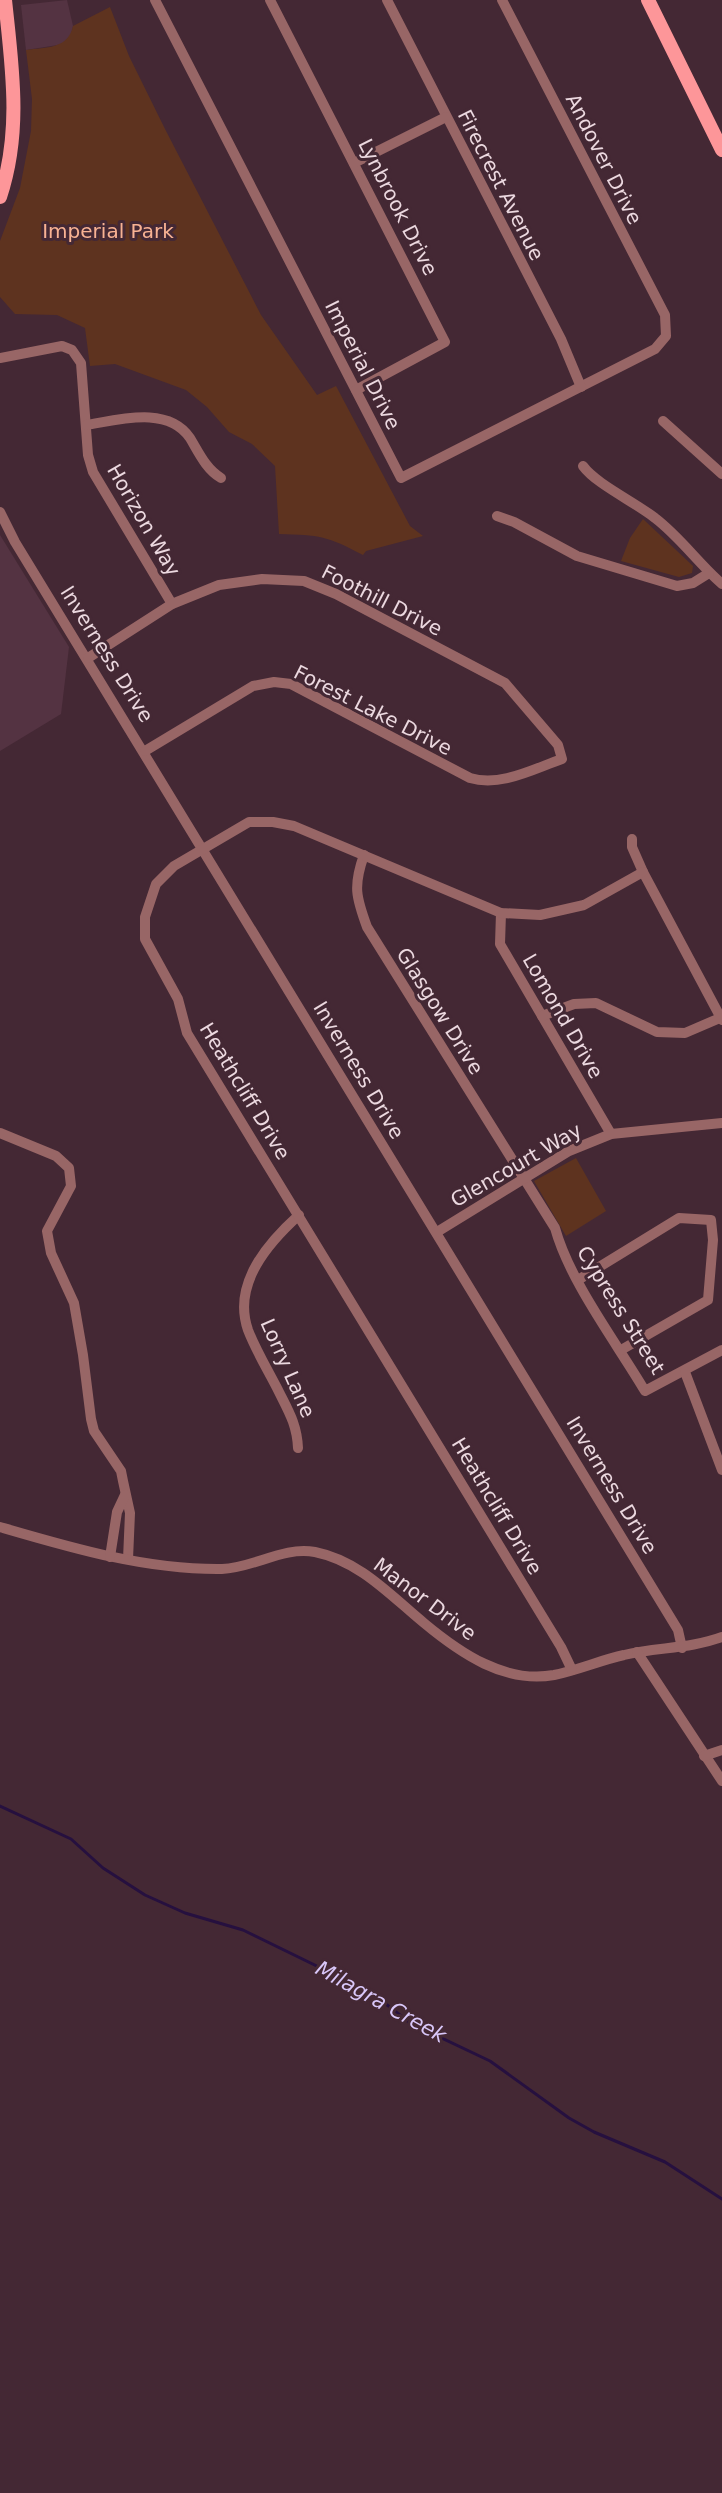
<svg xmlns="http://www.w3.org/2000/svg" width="722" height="2493" font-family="'DejaVu Sans',sans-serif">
  <rect width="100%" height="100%" fill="#442834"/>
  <g fill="#543342">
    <polygon points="67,0 73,26 71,36 64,44 26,50 21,5"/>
    <polygon points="0,535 69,647 61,714 0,751"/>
  </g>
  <g fill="#5e331f">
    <path d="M110,7L129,56L165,129L261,315L317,395L336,386L410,526L423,536L366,551L363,555C327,536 320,535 279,534L275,466L252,444L229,432L207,407L186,390L115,364L90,366L85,328L57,315L15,314L0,297V241L20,188L31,131L32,99L26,50C47,47 68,49 73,26Z"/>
    <polygon points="643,519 693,566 692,573 679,577 621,561 630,538"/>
    <polygon points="576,1158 606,1211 566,1236 534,1181"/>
  </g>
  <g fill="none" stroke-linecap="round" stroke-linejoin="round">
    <polyline stroke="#26103f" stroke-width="3" points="0,1806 71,1839 103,1868 145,1895 185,1913 243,1930 372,1993 410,2023 490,2061 569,2118 594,2132 665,2162 722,2199"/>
    <g stroke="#986666" stroke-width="10">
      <polyline points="155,0 401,478 655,349 666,336 665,315 502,0"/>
      <polyline points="270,0 445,342 356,390"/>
      <polyline points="387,0 561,339 581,387"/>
      <polyline points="354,163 446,117"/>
      <polyline points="0,358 62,346 72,350 81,363 88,455 93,472 172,604"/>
      <polyline points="663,421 722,474"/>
      <path d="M86,425C118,420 168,405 190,438C199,453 206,469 221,478"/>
      <path d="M583,466C596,484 635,502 655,518C680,537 698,563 722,584"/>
      <polyline points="0,512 15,542 678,1630 682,1648"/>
      <polyline points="497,516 514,522 577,556 677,586 693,583 709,573"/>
      <path d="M88,658L172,604L219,585L262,579L304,581L336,594L505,683L558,745L562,759C533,769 501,787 470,778L291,684L274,682L253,686L145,751"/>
      <polyline points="632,839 632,847 643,872 722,1020"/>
      <path d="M364,855C353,886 356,897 367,927L555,1228C570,1282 616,1342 645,1391L722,1350"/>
      <polyline points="501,913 500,944 611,1134"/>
      <polyline points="542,1016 574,1004 596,1003 657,1032 685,1033 720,1018"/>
      <polyline points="0,1133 56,1156 69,1168 71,1186 47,1231 51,1253 74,1303 83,1355 91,1419 94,1431 121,1471 123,1481 130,1513 128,1559"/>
      <polyline points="437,1232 569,1151 611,1134 722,1123"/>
      <polyline points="578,1280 679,1218 711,1220 713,1240 708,1300 621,1350"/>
      <polyline points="685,1372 722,1470"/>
      <path d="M298,1448C297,1425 289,1412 279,1392C269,1372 256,1351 248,1330C232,1284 268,1243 299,1215"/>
      <path d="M0,1527C72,1548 146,1570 222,1569C254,1568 283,1546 315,1552C360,1561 391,1596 424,1623C460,1653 505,1684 554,1675C578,1670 601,1660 624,1655C657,1647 690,1649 722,1637"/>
      <polyline points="110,1557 117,1512 125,1495"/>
      <polyline points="637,1652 722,1781"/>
      <polyline points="572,1670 561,1647 187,1033 178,999 145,939 145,917 156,884 174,866 249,822 273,822 294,826 501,913 540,915 584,905 643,872"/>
      <polyline points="704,1756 722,1750"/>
    </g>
    <g stroke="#fd9699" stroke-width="14">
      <polyline points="648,0 722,150"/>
      <path d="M0,197C22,131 12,67 5,0"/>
    </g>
  </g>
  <g text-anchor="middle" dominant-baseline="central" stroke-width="6" stroke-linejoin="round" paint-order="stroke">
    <g font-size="20" fill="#ecd9e0" stroke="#442834">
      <text transform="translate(604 159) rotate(63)">Andover Drive</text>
      <text transform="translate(501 185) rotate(63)">Firecrest Avenue</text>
      <text transform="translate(398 207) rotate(63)">Lynbrook Drive</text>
      <text transform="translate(363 365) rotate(63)">Imperial Drive</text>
      <text transform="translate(144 520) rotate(60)">Horizon Way</text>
      <text transform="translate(382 600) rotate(27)">Foothill Drive</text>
      <text transform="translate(107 654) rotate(58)">Inverness Drive</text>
      <text transform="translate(373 710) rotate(27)">Forest Lake Drive</text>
      <text transform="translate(440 1011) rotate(58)">Glasgow Drive</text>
      <text transform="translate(563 1016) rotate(60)">Lomond Drive</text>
      <text transform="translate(359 1070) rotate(59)">Inverness Drive</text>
      <text transform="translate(245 1091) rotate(59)">Heathcliff Drive</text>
      <text transform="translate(516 1165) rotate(-30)">Glencourt Way</text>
      <text transform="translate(621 1310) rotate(58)">Cypress Street</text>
      <text transform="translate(288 1368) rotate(66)">Lorry Lane</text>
      <text transform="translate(612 1485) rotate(59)">Inverness Drive</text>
      <text transform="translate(497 1506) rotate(59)">Heathcliff Drive</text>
      <text transform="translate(425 1599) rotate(37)">Manor Drive</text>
    </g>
    <g font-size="20" fill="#f8b293" stroke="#442834">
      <text x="108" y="231">Imperial Park</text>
    </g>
    <g font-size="21" font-style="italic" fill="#d9c7f9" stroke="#442834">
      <text transform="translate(381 2002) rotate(29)">Milagra Creek</text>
    </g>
  </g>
</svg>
